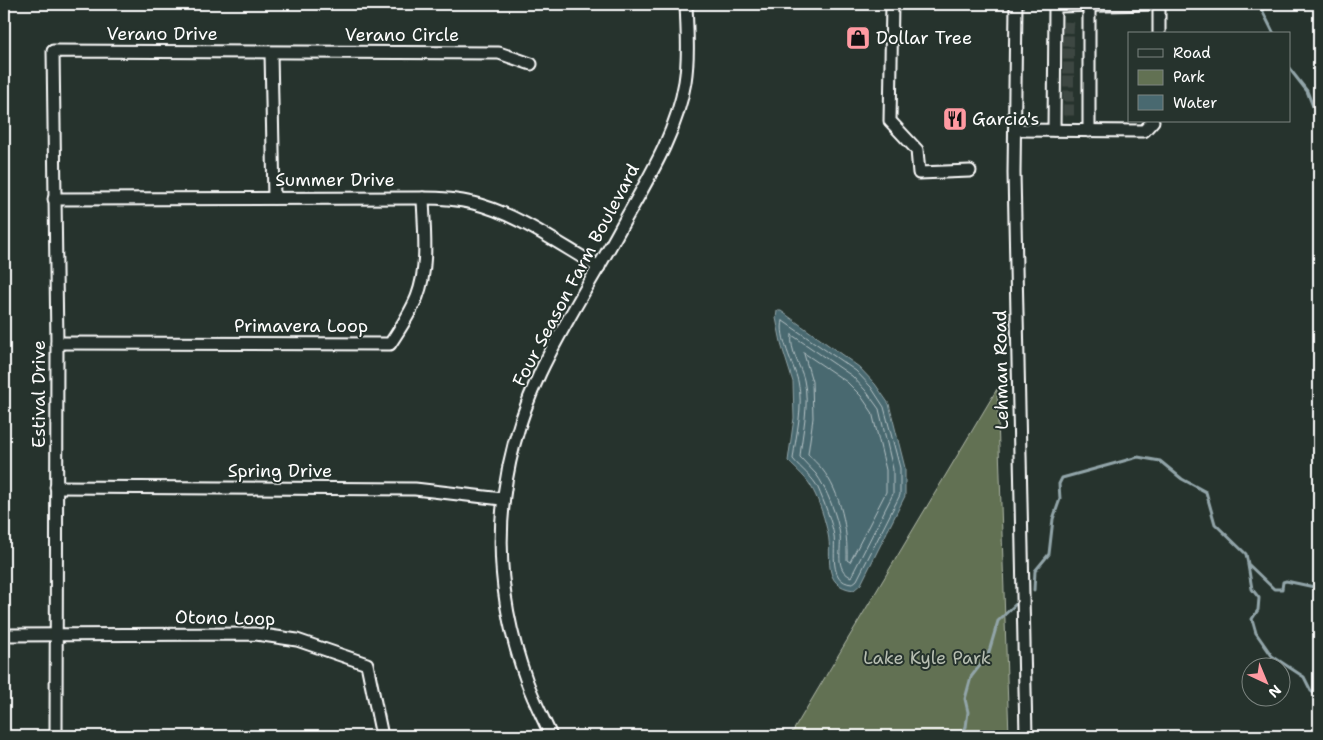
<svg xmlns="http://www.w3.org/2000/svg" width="1323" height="740" font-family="'Shantell Sans',sans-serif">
  <rect width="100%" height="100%" fill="#26332d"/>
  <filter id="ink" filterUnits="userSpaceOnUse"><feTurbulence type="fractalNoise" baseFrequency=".02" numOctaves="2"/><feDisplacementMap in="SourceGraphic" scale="10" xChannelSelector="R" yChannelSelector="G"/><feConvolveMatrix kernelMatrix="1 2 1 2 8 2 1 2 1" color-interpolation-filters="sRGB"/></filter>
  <g filter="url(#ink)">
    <polygon fill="#627153" stroke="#b0b8a9" points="997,389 1009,736 790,736"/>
    <path fill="#496970" stroke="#92a5a9" d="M777,311H781L859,367L875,384L889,404L905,468V496L861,584L854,590C820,586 833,555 828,534C825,520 820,503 813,490C808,479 797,470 788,461L794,418L793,382L782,347L776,318Z"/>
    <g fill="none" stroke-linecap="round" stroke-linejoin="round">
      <g stroke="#b6c3c6" stroke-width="1">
        <path d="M783,321L856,371L871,387L884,407L900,468V495L857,580L852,584C828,582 836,551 834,536C832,522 824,502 818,488C813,477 801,469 793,459C796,434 804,406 798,381C794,365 778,336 783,321Z"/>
        <path d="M792,335L852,376L866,391L879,409L893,469V494L851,577C834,569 842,550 840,535C838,518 826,487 816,474C811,468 805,463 800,457C802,432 810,405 804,380C801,366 789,350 792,335Z"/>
        <path d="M804,353L847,382L861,396L872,412L886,470V492L850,562L847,560C848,530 841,493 822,469C818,464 812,459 808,454L813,418L812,382Z"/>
      </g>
      <g stroke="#92a5a9" stroke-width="3">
        <polyline points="1259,4 1274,34"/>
        <polyline points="1289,68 1307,91 1319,122"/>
        <polyline points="1248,565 1252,589 1259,598 1258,610 1252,619 1256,633 1272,656 1304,677 1311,691 1319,697"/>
        <polyline points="1034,590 1035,571 1049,554 1053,519 1060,499 1059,484 1062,478 1138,457 1160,461 1182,479 1206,492 1215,524 1246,554 1248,564 1274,589 1282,589 1283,582 1286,581 1319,588"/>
        <polyline points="958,736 966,727 968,712 965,699 971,677 988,655 998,621 1018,602"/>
      </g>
      <g stroke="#3c4742" stroke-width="11" stroke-dasharray="11 5.5" stroke-linecap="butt">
        <polyline points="1063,27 1078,28"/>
        <polyline points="1063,41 1078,41"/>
        <polyline points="1063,54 1078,54"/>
        <polyline points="1063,68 1078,68"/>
        <polyline points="1063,81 1078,81"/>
        <polyline points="1063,96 1078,96"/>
        <polyline points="1063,110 1078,110"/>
      </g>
      <defs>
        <g id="minor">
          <polyline points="892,4 890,121 917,150 919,173 970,171"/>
          <polyline points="1016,4 1014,173 1026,736"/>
          <polyline points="1159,34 1159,4"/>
          <polyline points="271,53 274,198"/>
          <polyline points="1015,130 1144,131 1153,121"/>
          <polyline points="1054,130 1055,6 1156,4"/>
          <polyline points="1089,131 1089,5"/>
          <path d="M54,199L423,198C440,198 457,199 473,203C518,214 560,245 599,267"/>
          <path d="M57,343L390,344C400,329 410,314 417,297C429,266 424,230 423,198"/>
          <polyline points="56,487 415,489 502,499"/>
          <polyline points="4,635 256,634 297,640 367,664 382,736"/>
          <polyline points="56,736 57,343 53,51 499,53 531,64"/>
          <path d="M551,736C543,718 534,701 527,682C489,578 493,474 540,373C563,324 594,277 620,229C646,182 676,136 685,82C689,56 687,30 686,4"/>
        </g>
      </defs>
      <use href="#minor" stroke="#fff" stroke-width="15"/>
      <use href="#minor" stroke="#26332d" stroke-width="11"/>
    </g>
  </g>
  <defs>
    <symbol id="shop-square" viewBox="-11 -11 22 22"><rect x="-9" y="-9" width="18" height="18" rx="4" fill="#ff9aa2" stroke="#26332d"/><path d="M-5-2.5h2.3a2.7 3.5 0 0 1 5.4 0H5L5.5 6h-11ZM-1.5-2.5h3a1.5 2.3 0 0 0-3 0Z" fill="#111"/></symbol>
    <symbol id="restaurant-square" viewBox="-11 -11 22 22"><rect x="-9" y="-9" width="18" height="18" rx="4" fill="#ff9aa2" stroke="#26332d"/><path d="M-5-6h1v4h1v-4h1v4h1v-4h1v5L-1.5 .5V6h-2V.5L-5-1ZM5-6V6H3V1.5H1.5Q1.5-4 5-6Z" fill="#111"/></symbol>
  </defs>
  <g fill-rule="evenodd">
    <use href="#shop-square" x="844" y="24" width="28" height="28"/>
    <use href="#restaurant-square" x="941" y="105" width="28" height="28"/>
  </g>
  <g text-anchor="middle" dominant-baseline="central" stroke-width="4" stroke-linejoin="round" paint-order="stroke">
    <g font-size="18" fill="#fff" stroke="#26332d">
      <text x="162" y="34">Verano Drive</text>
      <text x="402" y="35">Verano Circle</text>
      <text x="335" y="180">Summer Drive</text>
      <text transform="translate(576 275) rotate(-62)">Four Season Farm Boulevard</text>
      <text x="301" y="326">Primavera Loop</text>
      <text transform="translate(1001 370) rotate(-91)">Lehman Road</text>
      <text transform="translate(39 394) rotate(-90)">Estival Drive</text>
      <text x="280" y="471">Spring Drive</text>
      <text transform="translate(225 618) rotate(1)">Otono Loop</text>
    </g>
    <g font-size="18" fill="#fff" stroke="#26332d" text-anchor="start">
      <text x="876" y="38">Dollar Tree</text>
      <text x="972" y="119">Garcia's</text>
    </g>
    <g font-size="18" fill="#b8bfb2" stroke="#26332d">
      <text x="927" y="658">Lake Kyle Park</text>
    </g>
  </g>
  <rect width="1323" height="740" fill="none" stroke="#26332d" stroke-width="20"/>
  <rect x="10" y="10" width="1303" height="720" fill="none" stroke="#fff" stroke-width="2" filter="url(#ink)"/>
  <rect x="1128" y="32" width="162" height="90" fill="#26332d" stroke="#7d8581"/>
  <rect x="1138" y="49" width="25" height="8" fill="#26332d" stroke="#7d8581"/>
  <text x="1173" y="58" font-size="15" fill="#ffffff">Road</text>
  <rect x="1138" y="70" width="25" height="15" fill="#627153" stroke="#7d8581"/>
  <text x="1173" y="82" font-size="15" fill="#ffffff">Park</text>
  <rect x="1138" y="95" width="25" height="15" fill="#496970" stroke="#7d8581"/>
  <text x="1173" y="108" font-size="15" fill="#ffffff">Water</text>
  <g transform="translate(1266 682) rotate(136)"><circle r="24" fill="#26332d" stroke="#7d8581"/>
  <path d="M0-4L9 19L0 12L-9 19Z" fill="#ff9aa2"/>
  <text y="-8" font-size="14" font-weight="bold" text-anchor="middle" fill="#ffffff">N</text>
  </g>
</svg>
